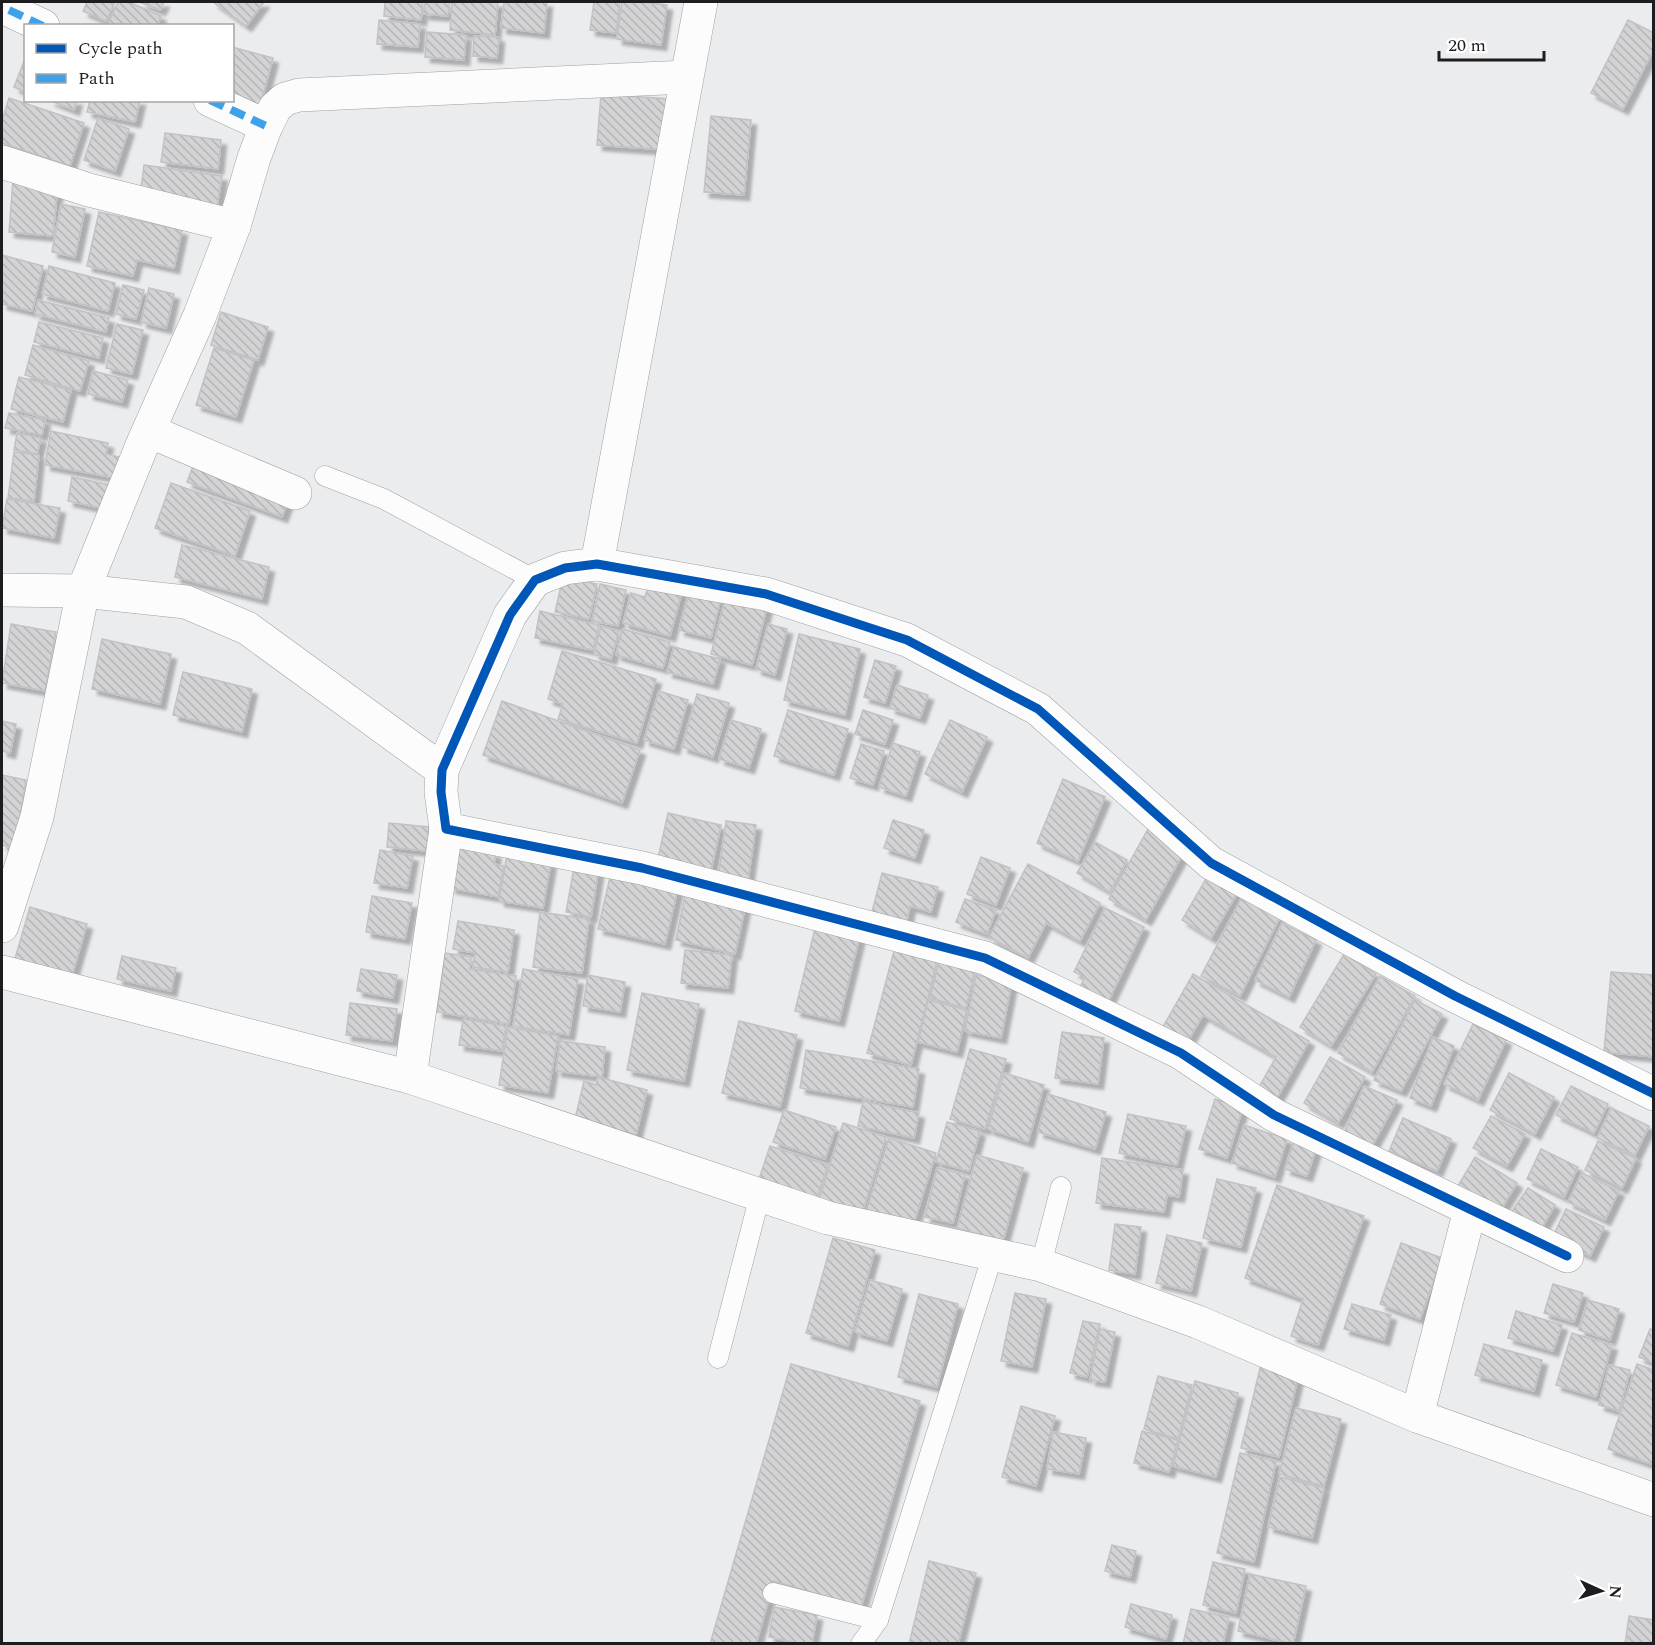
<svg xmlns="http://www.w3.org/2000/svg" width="1655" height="1645" font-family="Spectral,serif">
  <defs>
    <pattern id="building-back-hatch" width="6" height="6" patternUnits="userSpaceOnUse" patternTransform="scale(1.5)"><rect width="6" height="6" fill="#d3d3d5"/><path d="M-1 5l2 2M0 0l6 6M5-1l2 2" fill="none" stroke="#b5b5b6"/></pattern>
    <filter id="shadow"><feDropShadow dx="5.5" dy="5.5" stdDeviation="1.5" flood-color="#0004"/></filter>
  </defs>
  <rect width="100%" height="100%" fill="#eaecee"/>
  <g fill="url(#building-back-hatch)" stroke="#c2c2c4" stroke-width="1.5" filter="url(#shadow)">
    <polygon points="87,2 115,2 106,21 83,11"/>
    <polygon points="118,2 129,2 161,16 157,26 107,26"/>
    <polygon points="139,2 164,2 160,10"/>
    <polygon points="213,2 264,2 246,26"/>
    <polygon points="385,2 423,2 421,20 384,16"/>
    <polygon points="425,2 450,2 448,16 424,14"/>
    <polygon points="452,2 498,2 495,35 450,30"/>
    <polygon points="504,2 547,2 544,33 501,28"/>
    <polygon points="594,2 620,2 616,33 590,30"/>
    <polygon points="622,2 643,2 667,5 661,45 617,39"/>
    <polygon points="379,20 420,24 418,47 377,44"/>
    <polygon points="1628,20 1654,33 1654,49 1623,109 1591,93"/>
    <polygon points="427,32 466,35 464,60 425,57"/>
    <polygon points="474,36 499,37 497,58 473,56"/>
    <polygon points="232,47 273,58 260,106 232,99"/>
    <polygon points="26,56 26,92 14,87"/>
    <polygon points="601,94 670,99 666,150 597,145"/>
    <polygon points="9,98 84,123 70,166 2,143 2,121"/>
    <polygon points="49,100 77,100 74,110"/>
    <polygon points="90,100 140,100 135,122 87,112"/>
    <polygon points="711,116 751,120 744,195 704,192"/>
    <polygon points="98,118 129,129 115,171 84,160"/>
    <polygon points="165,133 221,140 218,169 161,162"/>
    <polygon points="144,165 222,176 217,207 140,196"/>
    <polygon points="13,180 58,184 53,236 9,232"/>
    <polygon points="61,204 85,209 75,257 52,252"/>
    <polygon points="99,212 182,230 174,268 137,260 133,276 87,266"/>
    <polygon points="2,255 43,266 32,311 2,304"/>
    <polygon points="49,266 115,283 108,311 42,294"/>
    <polygon points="123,285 144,290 136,319 116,314"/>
    <polygon points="149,288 174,294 166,328 141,322"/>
    <polygon points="38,300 109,318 106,332 35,314"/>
    <polygon points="221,312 268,327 258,360 211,345"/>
    <polygon points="39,322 103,338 99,358 34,342"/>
    <polygon points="117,324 143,330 132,374 106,368"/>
    <polygon points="33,345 89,361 80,391 25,375"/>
    <polygon points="214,348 254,360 236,417 196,405"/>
    <polygon points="93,371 128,380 122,402 88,394"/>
    <polygon points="19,377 71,390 63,422 11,409"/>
    <polygon points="9,413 45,420 42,435 5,428"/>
    <polygon points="51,431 108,443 106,454 124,458 120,479 45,465"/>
    <polygon points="17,433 41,438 37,454 14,450"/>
    <polygon points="14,452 39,455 34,501 8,498"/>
    <polygon points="195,461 290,496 282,517 187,482"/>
    <polygon points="72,477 120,487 115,511 68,501"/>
    <polygon points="171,483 250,511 235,556 155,528"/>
    <polygon points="7,499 60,508 54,538 2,528"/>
    <polygon points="182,545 269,567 262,599 175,577"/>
    <polygon points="563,577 597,584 589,619 555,612"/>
    <polygon points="650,579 683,588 670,636 623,623 631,593 645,597"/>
    <polygon points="600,584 626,590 618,626 592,621"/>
    <polygon points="691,586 722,594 711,638 679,630"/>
    <polygon points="727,592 768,603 752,665 711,654"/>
    <polygon points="540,611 599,625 593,650 535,638"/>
    <polygon points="11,624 56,632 45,691 2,683"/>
    <polygon points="768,624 787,629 775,675 756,669"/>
    <polygon points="601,626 619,631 611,659 594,654"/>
    <polygon points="622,629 670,642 663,668 616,655"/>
    <polygon points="799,634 860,649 845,715 784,700"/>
    <polygon points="102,639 171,654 160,704 92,689"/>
    <polygon points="674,647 720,659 713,684 667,672"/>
    <polygon points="562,651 656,679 637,743 558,719 563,704 548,699"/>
    <polygon points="875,660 896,666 885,703 864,697"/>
    <polygon points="183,672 252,689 242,732 173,715"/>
    <polygon points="897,685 928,695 920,718 890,708"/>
    <polygon points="659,691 688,700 674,749 644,740"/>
    <polygon points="697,694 729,703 713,757 682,747"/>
    <polygon points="502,701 640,750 622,803 483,755"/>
    <polygon points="788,710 848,729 834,775 774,756"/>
    <polygon points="863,710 893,720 885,744 855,734"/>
    <polygon points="731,720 761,729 749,768 719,759"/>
    <polygon points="950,720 987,737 962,792 925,774"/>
    <polygon points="2,721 16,724 10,753 2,751"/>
    <polygon points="893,743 920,752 906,796 879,787"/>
    <polygon points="861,744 884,751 873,785 850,778"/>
    <polygon points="2,775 26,780 15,848 2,845"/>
    <polygon points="1063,779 1105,797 1078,861 1037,843"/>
    <polygon points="668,813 721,825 710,875 657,863"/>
    <polygon points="893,820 924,830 915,858 884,848"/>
    <polygon points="726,821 756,825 748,881 718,878"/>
    <polygon points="389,823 429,827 427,851 387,847"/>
    <polygon points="1148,829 1185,850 1146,920 1109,899"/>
    <polygon points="1095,842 1127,860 1110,892 1077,873"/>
    <polygon points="458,846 496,853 494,864 504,866 498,897 450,888"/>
    <polygon points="380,850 413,856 407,888 374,883"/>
    <polygon points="507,854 551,862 543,908 499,901"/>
    <polygon points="981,857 1010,868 996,905 967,894"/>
    <polygon points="575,862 599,866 591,917 566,912"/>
    <polygon points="1028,864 1100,903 1080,941 1046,923 1028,958 989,937"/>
    <polygon points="1210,872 1239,890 1211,938 1182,920"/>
    <polygon points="611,873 678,888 665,944 598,929"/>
    <polygon points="882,873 938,887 931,912 910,906 905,930 870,920"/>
    <polygon points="686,890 746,903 735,954 676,940"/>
    <polygon points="372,896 412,903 405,939 366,932"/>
    <polygon points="1242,897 1280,917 1240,996 1201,976"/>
    <polygon points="965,899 996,910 987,934 956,922"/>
    <polygon points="30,907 87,924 71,979 14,962"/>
    <polygon points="1105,908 1144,927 1107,1004 1078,991 1085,977 1074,972"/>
    <polygon points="540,912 589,919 582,973 533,967"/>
    <polygon points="458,921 514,930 508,972 473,967 475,953 453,949"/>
    <polygon points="1282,923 1316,940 1289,997 1255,980"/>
    <polygon points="816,924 860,935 839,1021 795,1011"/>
    <polygon points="685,950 732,955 728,988 681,983"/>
    <polygon points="894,951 937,962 911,1065 867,1053"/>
    <polygon points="445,953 471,957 470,969 516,976 509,1024 437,1012"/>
    <polygon points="1344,954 1376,974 1331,1046 1300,1027"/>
    <polygon points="122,956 176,968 171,991 117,979"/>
    <polygon points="939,961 975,970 966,1008 930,998"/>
    <polygon points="361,969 397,975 393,998 357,991"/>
    <polygon points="523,969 578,979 569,1035 513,1026"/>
    <polygon points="1611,972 1654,975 1654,1057 1604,1052"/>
    <polygon points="1193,974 1309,1041 1277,1098 1259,1087 1276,1057 1203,1015 1185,1046 1160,1032"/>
    <polygon points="588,975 625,982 620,1012 583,1006"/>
    <polygon points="976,975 1012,982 1001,1038 965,1031"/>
    <polygon points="1380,976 1415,996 1372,1072 1338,1053"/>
    <polygon points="642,993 699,1004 684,1081 627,1070"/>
    <polygon points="928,1000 967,1010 957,1052 918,1042"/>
    <polygon points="1415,1000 1442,1014 1401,1091 1374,1080"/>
    <polygon points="350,1003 397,1009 392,1041 346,1035"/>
    <polygon points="463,1019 506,1026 502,1051 459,1045"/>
    <polygon points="739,1021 797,1035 780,1107 722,1093"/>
    <polygon points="1473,1024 1506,1040 1478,1100 1444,1084"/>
    <polygon points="508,1027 558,1036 548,1093 499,1085"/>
    <polygon points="1062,1032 1104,1038 1098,1084 1055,1078"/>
    <polygon points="1433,1037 1454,1046 1431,1106 1410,1098"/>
    <polygon points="560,1041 605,1047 602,1077 556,1071"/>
    <polygon points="970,1049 1006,1059 985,1129 950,1119"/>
    <polygon points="806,1050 919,1069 913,1107 800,1088"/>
    <polygon points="1330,1057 1365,1077 1338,1123 1304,1103"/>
    <polygon points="1004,1073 1044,1085 1028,1142 988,1129"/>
    <polygon points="1509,1073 1554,1097 1535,1134 1490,1110"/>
    <polygon points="598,1077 647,1090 636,1135 575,1119 584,1081 596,1085"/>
    <polygon points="1364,1086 1397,1100 1371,1148 1344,1133"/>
    <polygon points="1571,1086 1608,1104 1594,1133 1556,1115"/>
    <polygon points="1048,1094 1106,1112 1095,1149 1038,1132"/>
    <polygon points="1215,1099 1243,1108 1227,1158 1199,1149"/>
    <polygon points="863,1101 919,1113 914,1138 858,1126"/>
    <polygon points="1611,1108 1649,1126 1635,1155 1597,1138"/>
    <polygon points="784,1110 836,1127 825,1159 773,1142"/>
    <polygon points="1128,1114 1186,1126 1177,1165 1119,1153"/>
    <polygon points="1491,1116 1525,1134 1507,1166 1473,1148"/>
    <polygon points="1403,1118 1451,1139 1437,1171 1389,1151"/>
    <polygon points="947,1122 980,1131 969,1171 936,1162"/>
    <polygon points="843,1123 886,1137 860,1220 817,1206"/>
    <polygon points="1244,1125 1287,1139 1275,1177 1232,1163"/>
    <polygon points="889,1138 936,1153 913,1226 866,1212"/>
    <polygon points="1598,1141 1636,1158 1622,1188 1585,1170"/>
    <polygon points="1294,1142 1316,1149 1307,1176 1285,1169"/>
    <polygon points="770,1146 828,1165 816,1201 758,1182"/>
    <polygon points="1541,1149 1578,1167 1564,1197 1527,1179"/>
    <polygon points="977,1155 1023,1168 1003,1241 957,1228"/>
    <polygon points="1475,1157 1517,1183 1497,1216 1455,1191"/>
    <polygon points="1102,1158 1183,1170 1179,1197 1167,1195 1164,1212 1096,1203"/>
    <polygon points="937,1168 965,1174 953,1223 925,1217"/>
    <polygon points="1582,1173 1619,1191 1605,1220 1568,1202"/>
    <polygon points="1217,1179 1256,1188 1241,1247 1203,1238"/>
    <polygon points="1277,1185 1364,1216 1318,1345 1291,1336 1303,1299 1245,1278"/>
    <polygon points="1528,1188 1555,1205 1540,1231 1508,1217"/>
    <polygon points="1566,1209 1604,1227 1590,1256 1552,1238"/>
    <polygon points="1115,1224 1141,1227 1135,1274 1109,1270"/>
    <polygon points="1167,1235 1202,1243 1191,1291 1156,1283"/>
    <polygon points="833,1238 875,1250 848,1346 806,1333"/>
    <polygon points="1401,1243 1442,1258 1420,1319 1380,1304"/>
    <polygon points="870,1280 902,1289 887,1341 855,1332"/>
    <polygon points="1553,1284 1583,1293 1574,1322 1544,1313"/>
    <polygon points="1015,1293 1046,1299 1032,1367 1001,1361"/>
    <polygon points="919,1294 958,1304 937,1387 898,1377"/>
    <polygon points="1588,1300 1619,1309 1610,1340 1579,1330"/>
    <polygon points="1352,1304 1391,1315 1384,1340 1344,1329"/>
    <polygon points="1516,1311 1562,1325 1553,1351 1508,1338"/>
    <polygon points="1083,1321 1100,1324 1087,1377 1070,1373"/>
    <polygon points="1100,1329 1115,1332 1105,1382 1090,1380"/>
    <polygon points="1650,1329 1654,1330 1654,1363 1639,1357"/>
    <polygon points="1572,1333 1612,1345 1596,1397 1556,1385"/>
    <polygon points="1484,1344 1542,1360 1534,1391 1475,1375"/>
    <polygon points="1262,1360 1300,1369 1279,1457 1241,1448"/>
    <polygon points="791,1364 920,1401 861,1607 774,1581 756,1644 710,1644"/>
    <polygon points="1637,1364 1654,1370 1654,1465 1608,1449"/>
    <polygon points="1609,1365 1630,1370 1619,1411 1599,1405"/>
    <polygon points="1158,1376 1192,1385 1178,1439 1144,1429"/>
    <polygon points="1195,1381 1238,1393 1216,1477 1173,1466"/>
    <polygon points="1021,1406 1055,1416 1036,1486 1002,1477"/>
    <polygon points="1296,1408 1341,1419 1324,1486 1279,1474"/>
    <polygon points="1142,1431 1178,1440 1169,1472 1134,1463"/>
    <polygon points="1053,1432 1086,1438 1079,1474 1047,1469"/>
    <polygon points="1240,1453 1276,1461 1254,1562 1217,1553"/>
    <polygon points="1280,1477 1324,1488 1312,1538 1268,1527"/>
    <polygon points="1112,1545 1136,1551 1130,1577 1105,1571"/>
    <polygon points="929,1561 976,1573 958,1644 909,1644"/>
    <polygon points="1213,1562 1245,1569 1236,1613 1203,1605"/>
    <polygon points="1250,1574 1306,1586 1293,1644 1238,1631"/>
    <polygon points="1131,1604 1172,1615 1166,1639 1125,1627"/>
    <polygon points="774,1607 817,1615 812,1644 804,1644 769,1637"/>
    <polygon points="1191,1609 1229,1617 1223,1644 1183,1644"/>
    <polygon points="1629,1616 1654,1620 1654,1644 1625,1644"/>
  </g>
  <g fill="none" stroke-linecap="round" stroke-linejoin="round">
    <defs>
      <g id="service">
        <polyline points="325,476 384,499 535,580"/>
        <polyline points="1041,1265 1061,1187"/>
        <polyline points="718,1358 760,1195"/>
        <polyline points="773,1593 878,1620"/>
        <polyline points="861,1644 878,1620 993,1254"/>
      </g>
      <g id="minor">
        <polyline points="9,10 43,26"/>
        <polyline points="210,100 266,126"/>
        <polyline points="2,162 89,190 234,226"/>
        <polyline points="149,431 295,493"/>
        <polyline points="597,564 701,2"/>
        <polyline points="2,590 83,591 186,602 247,628 442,770"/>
        <polyline points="2,926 37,817 83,591 143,443 200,315 234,226 254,158 266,126 275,108 285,99 299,95 686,77"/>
        <polyline points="2,972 410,1077 828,1218 1041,1265 1198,1322 1417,1416 1654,1500"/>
        <polyline points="410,1077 446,829"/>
        <polyline points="1567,1256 1274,1115 1181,1053 985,958 642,868 446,829 441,792 442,770 510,615 535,580 565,568 597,564 766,594 907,640 1038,709 1211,863 1455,996 1654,1094"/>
        <polyline points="1417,1416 1470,1210"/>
      </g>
    </defs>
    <use href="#service" stroke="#9ea0a2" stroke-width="21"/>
    <use href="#minor" stroke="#9ea0a2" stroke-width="34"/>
    <use href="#service" stroke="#fcfcfc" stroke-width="20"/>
    <use href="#minor" stroke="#fcfcfc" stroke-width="33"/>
    <g stroke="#3da2ea" stroke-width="8" stroke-dasharray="15 8" stroke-linecap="butt">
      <polyline points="9,10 43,26"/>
      <polyline points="210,100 266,126"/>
    </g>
    <defs>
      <polyline id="cycleway" points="1567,1256 1274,1115 1181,1053 985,958 642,868 446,829 441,792 442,770 510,615 535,580 565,568 597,564 766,594 907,640 1038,709 1211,863 1455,996 1654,1094"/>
    </defs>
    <use href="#cycleway" stroke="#fff" stroke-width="13"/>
    <use href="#cycleway" stroke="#0057b8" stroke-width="9"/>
  </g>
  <rect width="1655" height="1645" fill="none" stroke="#1d1d1f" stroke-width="6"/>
  <rect x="24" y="24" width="210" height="78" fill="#ffffff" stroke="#a5a5a5" stroke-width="1.5"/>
  <rect x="36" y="44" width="30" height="9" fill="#0057b8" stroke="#a5a5a5" stroke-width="1.5"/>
  <text x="78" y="54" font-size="18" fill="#1d1d1f">Cycle path</text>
  <rect x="36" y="74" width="30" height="9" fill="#3da2ea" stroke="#a5a5a5" stroke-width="1.5"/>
  <text x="78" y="84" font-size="18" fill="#1d1d1f">Path</text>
  <g transform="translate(1601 1591) rotate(94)" stroke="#ffffff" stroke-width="4.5" paint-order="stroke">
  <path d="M0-4.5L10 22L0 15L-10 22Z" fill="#1d1d1f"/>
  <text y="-9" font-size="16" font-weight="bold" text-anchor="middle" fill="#1d1d1f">N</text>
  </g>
  <path d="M1439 51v9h105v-9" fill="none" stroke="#1d1d1f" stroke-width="3"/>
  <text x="1448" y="51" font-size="18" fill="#1d1d1f" stroke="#ffffff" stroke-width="4.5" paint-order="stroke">20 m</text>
</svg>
